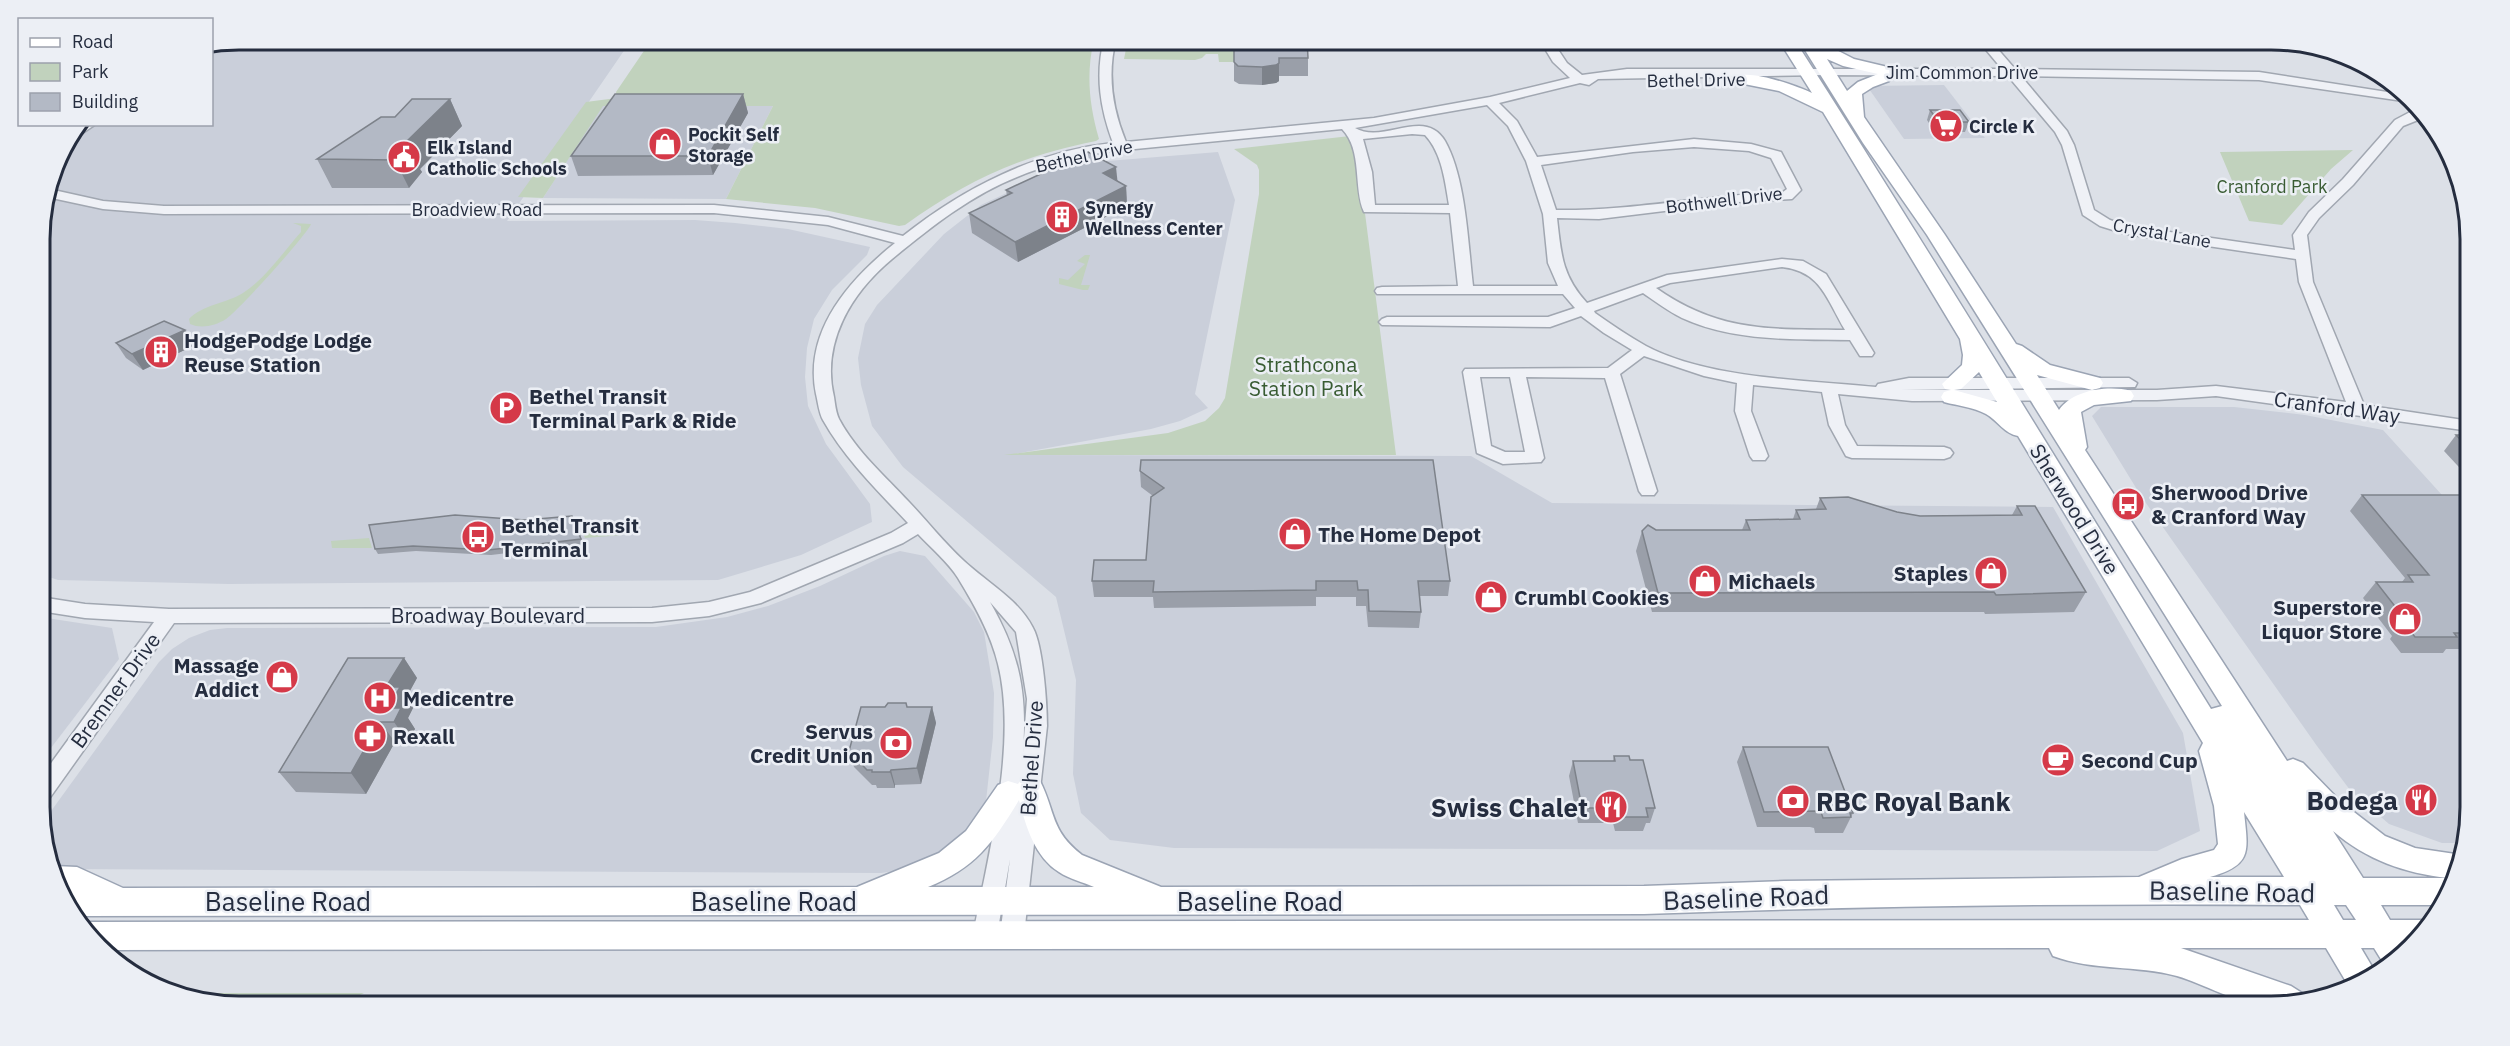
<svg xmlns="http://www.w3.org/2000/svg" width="2510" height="1046" font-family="'IBM Plex Sans',sans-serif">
  <rect width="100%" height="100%" fill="#dce0e7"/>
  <g fill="#cacfda">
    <polygon points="239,39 632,39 507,221 695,220 735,223 788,229 870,247 867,255 832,290 814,319 807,348 805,377 808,406 826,444 870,504 872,522 801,555 718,580 229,584 58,580 40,574 39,225 60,150 79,125 212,124 212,44"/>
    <polygon points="1944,85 1985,138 1904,139 1867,86"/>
    <polygon points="602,106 773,106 726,199 543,198"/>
    <polygon points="1218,152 1235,200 1195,394 1208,408 1180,421 1151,429 1009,455 1471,456 1552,503 2053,507 2183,733 2200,831 2157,851 1174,848 1110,840 1081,813 1073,774 1076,680 1056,597 903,467 872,426 861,385 858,358 865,324 877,305 944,234 981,205 1030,182 1108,161"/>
    <polygon points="2101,407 2234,407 2305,415 2383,430 2442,495 2470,495 2471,807 2464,843 2442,843 2389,824 2350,790 2317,746 2141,496 2092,416"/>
    <polygon points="900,551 925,556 974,612 984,632 994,693 993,737 986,801 973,828 920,867 881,873 55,869 41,834 41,825 159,662 172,649 189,638 210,630 227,628 656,627 727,617 768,606 820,586 884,556"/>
    <polygon points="40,617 112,628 119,659 41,761"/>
  </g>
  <g fill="#c1d2bd">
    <path d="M652,39H1094C1086,74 1089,104 1099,139L1096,141C1020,156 968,180 905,225L899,226L815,208L726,199L773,106H603L543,198L518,197L586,102L617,98L616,92Z"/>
    <polygon points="1128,39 1305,39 1234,62 1219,62 1218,54 1206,54 1202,58 1195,60 1124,59"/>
    <polygon points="1350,136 1356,143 1396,455 1004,455 1168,433 1205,421 1219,408 1225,398 1259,194 1259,170 1257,165 1234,149"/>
    <polygon points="2353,150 2331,169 2282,225 2249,221 2220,152"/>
    <path d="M293,223L311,224C307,235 237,312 226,319C215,326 201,329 190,324L189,319C202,305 227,303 243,293C266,278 284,251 301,232V226Z"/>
    <polygon points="1085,255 1090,255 1081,285 1090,285 1088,290 1083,290 1059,284 1059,278 1068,280 1085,264 1077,261"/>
    <polygon points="581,528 620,528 623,535 585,538"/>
    <polygon points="369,538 372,548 332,548 331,541"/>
    <polygon points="168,993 364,993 334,1007 239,1007"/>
  </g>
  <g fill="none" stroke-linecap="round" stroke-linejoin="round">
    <defs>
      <g id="minor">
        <path d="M1104,39H1116C1107,75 1112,108 1126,142L1374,118L1490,97L1570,78L1553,62L1539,39H1551L1567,63L1582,75L1627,69H2002L1977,39H1989L2015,69L2259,72L2400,94L2410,102L2259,80L2021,76L2067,131L2074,145L2094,210L2110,220L2128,226L2295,250L2293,235L2309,212L2343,179L2395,120L2412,111H2420L2422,114L2418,120L2403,126L2353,185L2319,218L2307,235L2313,282L2364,405L2470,421V431L2216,396L2157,400L1912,401L1838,394L1845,425L1857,446L1944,447L1950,449L1953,453L1950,457L1944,459L1852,458L1846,456L1829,425L1822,392L1753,385L1751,411L1768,456L1765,460H1753L1750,456L1735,411L1737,383L1704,376L1644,356L1620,374L1657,491L1654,495H1642L1639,491L1605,378L1526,377L1544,458L1541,462L1503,464L1477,453L1463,372L1465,369L1608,368L1632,350L1604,333L1581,316L1550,327L1382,325L1379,322L1382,319L1387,317H1548L1575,308L1563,294H1377L1375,291L1377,288L1382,287L1458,286L1450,213L1364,212C1353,189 1363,150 1342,129L1104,152C1075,158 1045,165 1017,177C971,195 930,228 892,259C851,293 821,343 834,397C835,404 836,413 839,419C856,451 885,476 909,502C930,524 949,549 972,568C993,586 1020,602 1033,628C1043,646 1047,704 1047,726L1024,935L1020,943L1012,946L1004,943L1000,935L1010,859L997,935L993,943L985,946L977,943L973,935C988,856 1018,743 998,664C991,634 974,604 958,578C948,562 931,548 918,534L903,543L761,603L709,616L652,622L174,623L49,799L41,802V777L154,622L85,618L40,611V597L85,604L169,609L652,608L709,602L750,592L891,533L908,523C878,491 845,459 823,420C819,413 818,402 816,394C803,331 850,279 895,243L828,225L714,213L164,214L103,209L47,197L49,189L103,201L164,206L714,205L828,217L903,236C963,188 1036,151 1113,143C1100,108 1095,75 1104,39ZM1825,75L2008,76L2055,132L2062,145L2083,215L2100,226L2126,234L2296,259L2299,282L2346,402L2216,386L2157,390H1901L2135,387L2137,383L2129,378H1909L1878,384L1876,387C1806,380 1708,379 1646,346C1628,336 1612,325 1595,313L1594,311L1643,293C1656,302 1668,311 1682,318C1734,342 1795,339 1850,340L1860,356H1872L1874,353L1826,274L1803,261L1782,259L1667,275L1587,303C1562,276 1561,254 1557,218L1599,219L1738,202L1792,199L1801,190L1781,152L1751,144L1694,139L1537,157L1517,121L1499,103L1580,83L1589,85L1598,79ZM1487,105L1508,126L1526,161L1543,214L1548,263L1558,286H1473C1468,244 1466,178 1445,141C1439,131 1430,126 1419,126C1398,126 1374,139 1355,128ZM1412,134L1425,135C1442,153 1445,181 1449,205H1375L1372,172L1363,139ZM1694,147L1749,151L1771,158L1787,189L1783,192C1707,195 1632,211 1556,210L1541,165L1633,152ZM1782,267C1821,271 1827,300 1845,330C1771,329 1720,333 1656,288L1670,283ZM1480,377H1510L1525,452H1505L1491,446ZM990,602L1016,632L1027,699L1023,752C1027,692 1020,655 990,602Z"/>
        <polygon points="2207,39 2262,39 2256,42 2213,42"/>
        <polygon points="79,124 96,124 78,136 70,136"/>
      </g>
      <path id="major" d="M1778,39H1794C1936,261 2072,486 2211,709L2222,706L1927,235L1863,143L1798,39L1817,40L1854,59L1896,69L1898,72L1890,77L1889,81L1873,87L1862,94L1864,117L1945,235L2016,344L2022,346L2050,365L2100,378L2103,383L2100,388L2092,390L2037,375L2059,410C2073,390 2108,385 2131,391L2134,396L2131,401L2094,405L2081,412L2087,447L2085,450L2287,761L2293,759L2303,763L2341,802L2385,836L2415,848L2462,855L2457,880L2452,879L2456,881V883L2443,905H2381L2390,920H2425L2433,923L2429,929L2387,969L2374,948H2361L2377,975L2348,985L2326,948H2181L2291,986L2302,993L2305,999C2292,1004 2279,1009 2265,1007C2237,1003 2204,984 2177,976C2137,965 2093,971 2053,956L2049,948L108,950L81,929L79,926L90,922L2309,920L2300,905C2081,903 1863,906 1644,914L75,916L54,866L77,867L123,888L857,887L939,853L966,831L998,785L1008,781L1018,784L1020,781L1030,777L1040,781C1056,813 1050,830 1082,855L1161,887L1644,886L1784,881L2139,877L2182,859L2214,850L2218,844L2214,806L2199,751L2203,743L2018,436C2005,434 1998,421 1986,414C1973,407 1959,406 1944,402L1941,397L1944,392L1951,390L1945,389L1942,384L1962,365L1963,355L1960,339L1823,112L1779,91L1734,82L1732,79C1743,66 1797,86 1812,93ZM1827,59L1843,66L1878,74L1858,82L1847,91ZM1979,372L1997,402L1954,390L1961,389ZM1019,800C1026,827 1035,857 1059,872C1069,879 1083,882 1094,887H928C975,868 993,843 1019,800ZM2244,812L2284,877H2210C2253,865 2248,851 2244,812ZM2333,831C2367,860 2404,873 2448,878H2363ZM2334,905H2346L2356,920H2343Z"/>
    </defs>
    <use href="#minor" stroke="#a1a7b1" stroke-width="3"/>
    <use href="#major" stroke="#9ba4b4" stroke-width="3"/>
    <use href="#minor" fill="#eff1f6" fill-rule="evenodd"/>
    <use href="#major" fill="#fff" fill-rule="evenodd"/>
  </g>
  <g fill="#9a9fa9">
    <polygon points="1234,39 1308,58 1308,76 1279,76 1279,81 1276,83 1262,85 1239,84 1234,81"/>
    <polygon points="743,94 748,113 713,175 578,176 571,156"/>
    <polygon points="450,99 462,126 420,169 422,172 409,188 332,188 317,159 395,117"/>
    <polygon points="1930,110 1969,122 1965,132 1935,132 1927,120"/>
    <polygon points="1117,181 1126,186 1127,206 1018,262 972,233 969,213 1007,196 1006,190"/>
    <polygon points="185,330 195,345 143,370 126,358 116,343"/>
    <polygon points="2456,435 2470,435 2470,479 2444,451"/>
    <polygon points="1140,471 1450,581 1448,596 1420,596 1421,612 1419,628 1368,627 1366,606 1356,606 1356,597 1316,597 1316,606 1154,608 1153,597 1094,597 1092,581 1146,560 1153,496 1141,487"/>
    <polygon points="2362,495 2470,495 2471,649 2446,649 2443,653 2401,653 2390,639 2392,636 2363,598 2376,582 2402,582 2405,578 2350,511"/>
    <polygon points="1820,498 1920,516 2012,515 2017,506 2086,592 2074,612 1985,614 1984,612 1652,612 1636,551 1642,531 1656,530 1742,530 1746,520 1793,519 1796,510 1816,509"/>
    <polygon points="572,516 584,544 491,555 416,551 378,554 375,549 525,520"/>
    <polygon points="404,658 417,678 406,698 413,708 408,718 415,729 408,742 395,742 366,794 296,792 279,772"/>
    <polygon points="907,707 932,707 936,723 921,784 895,785 895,788 877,788 876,785 872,785 854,767 849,751"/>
    <polygon points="1743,747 1853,813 1843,833 1815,833 1814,828 1810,827 1757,827 1737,762"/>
    <polygon points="1614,756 1630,760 1655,808 1650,823 1646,823 1643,831 1615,831 1613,823 1578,823 1569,776 1573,761 1613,761"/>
  </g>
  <g fill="#7d828a">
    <polygon points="1279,63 1279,81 1276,83 1262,85 1262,67"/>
    <polygon points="743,94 748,113 713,175 708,156"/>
    <polygon points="450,99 462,126 420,169 422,172 409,188 395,160 404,144"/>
    <polygon points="1116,167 1118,186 1103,173"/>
    <polygon points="1126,186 1127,206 1018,262 1015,242"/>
    <polygon points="185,330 195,345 143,370 132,354"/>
    <polygon points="404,658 417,678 406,698 413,708 408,718 415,729 408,742 394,722 388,708 386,687"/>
    <polygon points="932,707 936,723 921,784 917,768"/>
    <polygon points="380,722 395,742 366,794 351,773"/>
    <polygon points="891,770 895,785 895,788 890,772"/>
  </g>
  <g fill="#b3b9c5" stroke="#7d828a" stroke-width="1.5">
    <polygon points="1234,39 1307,39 1308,58 1279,58 1279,63 1276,65 1262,67 1238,66 1234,62"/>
    <polygon points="615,94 743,94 708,156 571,156"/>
    <polygon points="412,99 450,99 404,144 409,144 395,160 317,159 381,117 395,117"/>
    <polygon points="1930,110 1960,110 1969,122 1939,122"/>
    <polygon points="1088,152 1116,167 1103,173 1126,186 1015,242 969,213 1012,193 1006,190"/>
    <polygon points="164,321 185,330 132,354 116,343"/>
    <polygon points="2456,435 2470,435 2470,449"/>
    <polygon points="1141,460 1433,460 1450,581 1418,581 1421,612 1369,611 1368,590 1358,590 1357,581 1316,581 1316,590 1153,592 1154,581 1092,581 1094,560 1146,560 1151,497 1164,488 1140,471"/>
    <polygon points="2362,495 2470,495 2470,633 2454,633 2457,637 2415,637 2404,623 2408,623 2376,582 2413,582 2408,575 2429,575"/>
    <polygon points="1848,497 1897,512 1920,516 2022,515 2017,506 2035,506 2086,592 1996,595 1994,592 1658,593 1642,531 1648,525 1656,530 1750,530 1746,520 1800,519 1796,510 1826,509 1820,498"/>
    <polygon points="455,515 525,520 572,516 581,539 488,550 413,546 375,549 369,525"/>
    <polygon points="348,658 404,658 386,687 400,687 388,708 401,708 394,722 380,722 351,773 279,772"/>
    <polygon points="888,703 906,703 907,707 932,707 917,768 891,770 890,772 872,772 872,770 867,770 849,751 861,707 885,707"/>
    <polygon points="1743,747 1828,747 1853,813 1850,813 1851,817 1823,818 1821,812 1818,811 1764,812"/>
    <polygon points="1614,756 1629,756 1630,760 1643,760 1655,808 1646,808 1648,817 1620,817 1618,808 1582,808 1573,761 1615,761"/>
  </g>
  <defs>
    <symbol id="supermarket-disc" viewBox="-11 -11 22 22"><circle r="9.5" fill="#d53948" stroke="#eceff5"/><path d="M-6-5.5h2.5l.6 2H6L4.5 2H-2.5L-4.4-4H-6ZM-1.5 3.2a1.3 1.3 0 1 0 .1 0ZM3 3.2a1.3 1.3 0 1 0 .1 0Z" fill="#fff"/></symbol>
    <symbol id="shop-disc" viewBox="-11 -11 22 22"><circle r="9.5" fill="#d53948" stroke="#eceff5"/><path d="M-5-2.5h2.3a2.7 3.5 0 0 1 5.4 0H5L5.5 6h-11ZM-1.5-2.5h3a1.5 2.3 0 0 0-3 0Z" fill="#fff"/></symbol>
    <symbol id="civic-disc" viewBox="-11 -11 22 22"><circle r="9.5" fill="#d53948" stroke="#eceff5"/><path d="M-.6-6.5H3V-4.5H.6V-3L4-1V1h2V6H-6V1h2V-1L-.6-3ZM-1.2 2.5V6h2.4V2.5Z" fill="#fff"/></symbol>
    <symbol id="building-disc" viewBox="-11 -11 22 22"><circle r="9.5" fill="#d53948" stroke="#eceff5"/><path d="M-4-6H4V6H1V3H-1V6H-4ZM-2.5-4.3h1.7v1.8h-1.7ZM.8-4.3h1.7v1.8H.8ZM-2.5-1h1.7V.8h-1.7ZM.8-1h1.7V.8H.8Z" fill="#fff"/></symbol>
    <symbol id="parking-disc" viewBox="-11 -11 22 22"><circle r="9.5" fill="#d53948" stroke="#eceff5"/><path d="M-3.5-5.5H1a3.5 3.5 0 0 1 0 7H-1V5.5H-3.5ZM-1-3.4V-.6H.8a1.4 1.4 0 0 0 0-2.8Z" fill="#fff"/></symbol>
    <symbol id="bus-disc" viewBox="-11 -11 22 22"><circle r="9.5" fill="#d53948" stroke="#eceff5"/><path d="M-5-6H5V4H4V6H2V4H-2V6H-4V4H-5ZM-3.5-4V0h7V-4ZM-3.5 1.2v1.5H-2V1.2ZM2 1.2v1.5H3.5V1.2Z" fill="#fff"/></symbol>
    <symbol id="hospital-disc" viewBox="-11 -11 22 22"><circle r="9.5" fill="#d53948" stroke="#eceff5"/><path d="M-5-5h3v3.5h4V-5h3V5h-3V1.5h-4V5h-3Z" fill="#fff"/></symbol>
    <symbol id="pharmacy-disc" viewBox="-11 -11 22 22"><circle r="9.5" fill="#d53948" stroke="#eceff5"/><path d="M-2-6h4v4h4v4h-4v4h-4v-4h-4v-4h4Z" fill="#fff"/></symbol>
    <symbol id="bank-disc" viewBox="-11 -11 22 22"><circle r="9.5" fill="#d53948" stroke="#eceff5"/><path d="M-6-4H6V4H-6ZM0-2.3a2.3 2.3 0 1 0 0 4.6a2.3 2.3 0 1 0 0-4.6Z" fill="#fff"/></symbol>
    <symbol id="cafe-disc" viewBox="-11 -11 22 22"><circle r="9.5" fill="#d53948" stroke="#eceff5"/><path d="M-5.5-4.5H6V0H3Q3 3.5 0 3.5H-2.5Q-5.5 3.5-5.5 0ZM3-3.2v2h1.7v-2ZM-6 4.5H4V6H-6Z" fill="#fff"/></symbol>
    <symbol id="restaurant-disc" viewBox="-11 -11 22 22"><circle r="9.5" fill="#d53948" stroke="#eceff5"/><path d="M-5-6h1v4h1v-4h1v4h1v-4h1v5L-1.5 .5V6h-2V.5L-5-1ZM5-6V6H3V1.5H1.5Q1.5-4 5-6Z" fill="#fff"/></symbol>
  </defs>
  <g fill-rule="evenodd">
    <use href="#supermarket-disc" x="1927" y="107" width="38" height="38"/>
    <use href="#shop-disc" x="646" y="125" width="38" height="38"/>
    <use href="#civic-disc" x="385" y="138" width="38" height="38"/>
    <use href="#building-disc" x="1043" y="198" width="38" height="38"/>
    <use href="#building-disc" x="142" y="333" width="38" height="38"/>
    <use href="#parking-disc" x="487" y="389" width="38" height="38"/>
    <use href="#bus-disc" x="2109" y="485" width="38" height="38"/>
    <use href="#shop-disc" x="1276" y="515" width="38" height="38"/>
    <use href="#bus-disc" x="459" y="518" width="38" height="38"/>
    <use href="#shop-disc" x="1972" y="554" width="38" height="38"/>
    <use href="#shop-disc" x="1686" y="562" width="38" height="38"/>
    <use href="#shop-disc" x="1472" y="578" width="38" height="38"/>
    <use href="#shop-disc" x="2386" y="600" width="38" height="38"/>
    <use href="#shop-disc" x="263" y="658" width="38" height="38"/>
    <use href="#hospital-disc" x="361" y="679" width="38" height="38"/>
    <use href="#pharmacy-disc" x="351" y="717" width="38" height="38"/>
    <use href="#bank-disc" x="877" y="724" width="38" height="38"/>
    <use href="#cafe-disc" x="2039" y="741" width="38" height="38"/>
    <use href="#restaurant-disc" x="2402" y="781" width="38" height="38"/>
    <use href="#bank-disc" x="1774" y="782" width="38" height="38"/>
    <use href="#restaurant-disc" x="1592" y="788" width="38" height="38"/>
  </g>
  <g text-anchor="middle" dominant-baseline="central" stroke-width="5" stroke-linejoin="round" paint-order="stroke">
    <g font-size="18" fill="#252d3f" stroke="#eceff5">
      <text x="1962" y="72">Jim Common Drive</text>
      <text transform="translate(1696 80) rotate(-1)">Bethel Drive</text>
      <text transform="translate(1084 156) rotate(-12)">Bethel Drive</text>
      <text transform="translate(1724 200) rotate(-7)">Bothwell Drive</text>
      <text x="477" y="209">Broadview Road</text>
      <text transform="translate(2162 233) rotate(10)">Crystal Lane</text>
    </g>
    <g font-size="18" font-weight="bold" fill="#252d3f" stroke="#eceff5" text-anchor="start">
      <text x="1969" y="126">Circle K</text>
      <text x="688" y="134">Pockit Self<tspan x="688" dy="21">Storage</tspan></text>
      <text x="427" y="147">Elk Island<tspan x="427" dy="21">Catholic Schools</tspan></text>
      <text x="1085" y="207">Synergy<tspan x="1085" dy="21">Wellness Center</tspan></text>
    </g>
    <g font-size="18" fill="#385b32" stroke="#eceff5">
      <text x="2272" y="186">Cranford Park</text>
    </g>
    <g font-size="21" font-weight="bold" fill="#252d3f" stroke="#eceff5" text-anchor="start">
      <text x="184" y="340">HodgePodge Lodge<tspan x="184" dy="24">Reuse Station</tspan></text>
      <text x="529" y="396">Bethel Transit<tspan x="529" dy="24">Terminal Park &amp; Ride</tspan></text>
      <text x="2151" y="492">Sherwood Drive<tspan x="2151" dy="24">&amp; Cranford Way</tspan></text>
      <text x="501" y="525">Bethel Transit<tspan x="501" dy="24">Terminal</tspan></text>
      <text x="1318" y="534">The Home Depot</text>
      <text x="1968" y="573" text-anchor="end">Staples</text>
      <text x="1728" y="581">Michaels</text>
      <text x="1514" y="597">Crumbl Cookies</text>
      <text x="2382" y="607" text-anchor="end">Superstore<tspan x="2382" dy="24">Liquor Store</tspan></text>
      <text x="259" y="665" text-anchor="end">Massage<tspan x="259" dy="24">Addict</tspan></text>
      <text x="403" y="698">Medicentre</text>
      <text x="873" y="731" text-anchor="end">Servus<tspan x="873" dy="24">Credit Union</tspan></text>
      <text x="393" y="736">Rexall</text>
      <text x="2081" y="760">Second Cup</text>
    </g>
    <g font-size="21" fill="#385b32" stroke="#eceff5">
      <text x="1306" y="364">Strathcona<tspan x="1306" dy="24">Station Park</tspan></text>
    </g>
    <g font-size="21" fill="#252d3f" stroke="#eceff5">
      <text transform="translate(2337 407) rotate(8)">Cranford Way</text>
      <text transform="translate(2075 509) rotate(58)">Sherwood Drive</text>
      <text x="488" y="615">Broadway Boulevard</text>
      <text transform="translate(115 690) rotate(-54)">Bremner Drive</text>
      <text transform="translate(1031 758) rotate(-86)">Bethel Drive</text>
    </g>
    <g font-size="26" font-weight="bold" fill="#252d3f" stroke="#eceff5" text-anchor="end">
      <text x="2398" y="800">Bodega</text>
      <text x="1816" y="801" text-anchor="start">RBC Royal Bank</text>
      <text x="1588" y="807">Swiss Chalet</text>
    </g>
    <g font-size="26" fill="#252d3f" stroke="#eceff5">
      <text transform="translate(2232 891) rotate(1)">Baseline Road</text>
      <text transform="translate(1746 897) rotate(-2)">Baseline Road</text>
      <text x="288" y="901">Baseline Road</text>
      <text x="774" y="901">Baseline Road</text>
      <text x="1260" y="901">Baseline Road</text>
    </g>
  </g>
  <path d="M0 0H2510V1046H0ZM239 50H2271A189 189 0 0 1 2460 239V807A189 189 0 0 1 2271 996H239A189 189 0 0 1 50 807V239A189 189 0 0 1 239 50Z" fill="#eceff5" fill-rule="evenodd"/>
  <path fill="none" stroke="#252d3f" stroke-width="3" d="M239 50H2271A189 189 0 0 1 2460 239V807A189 189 0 0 1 2271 996H239A189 189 0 0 1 50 807V239A189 189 0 0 1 239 50Z"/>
  <rect x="18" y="18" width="195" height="108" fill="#eceff5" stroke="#9ca1ac" stroke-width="1.5"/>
  <rect x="30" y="38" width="30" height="9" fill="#ffffff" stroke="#9ca1ac" stroke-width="1.5"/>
  <text x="72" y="48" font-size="18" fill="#252d3f">Road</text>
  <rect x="30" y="63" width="30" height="18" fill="#c1d2bd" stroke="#9ca1ac" stroke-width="1.5"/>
  <text x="72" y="78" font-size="18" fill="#252d3f">Park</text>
  <rect x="30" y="93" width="30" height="18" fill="#b3b9c5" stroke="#9ca1ac" stroke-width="1.5"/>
  <text x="72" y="108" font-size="18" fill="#252d3f">Building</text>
</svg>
